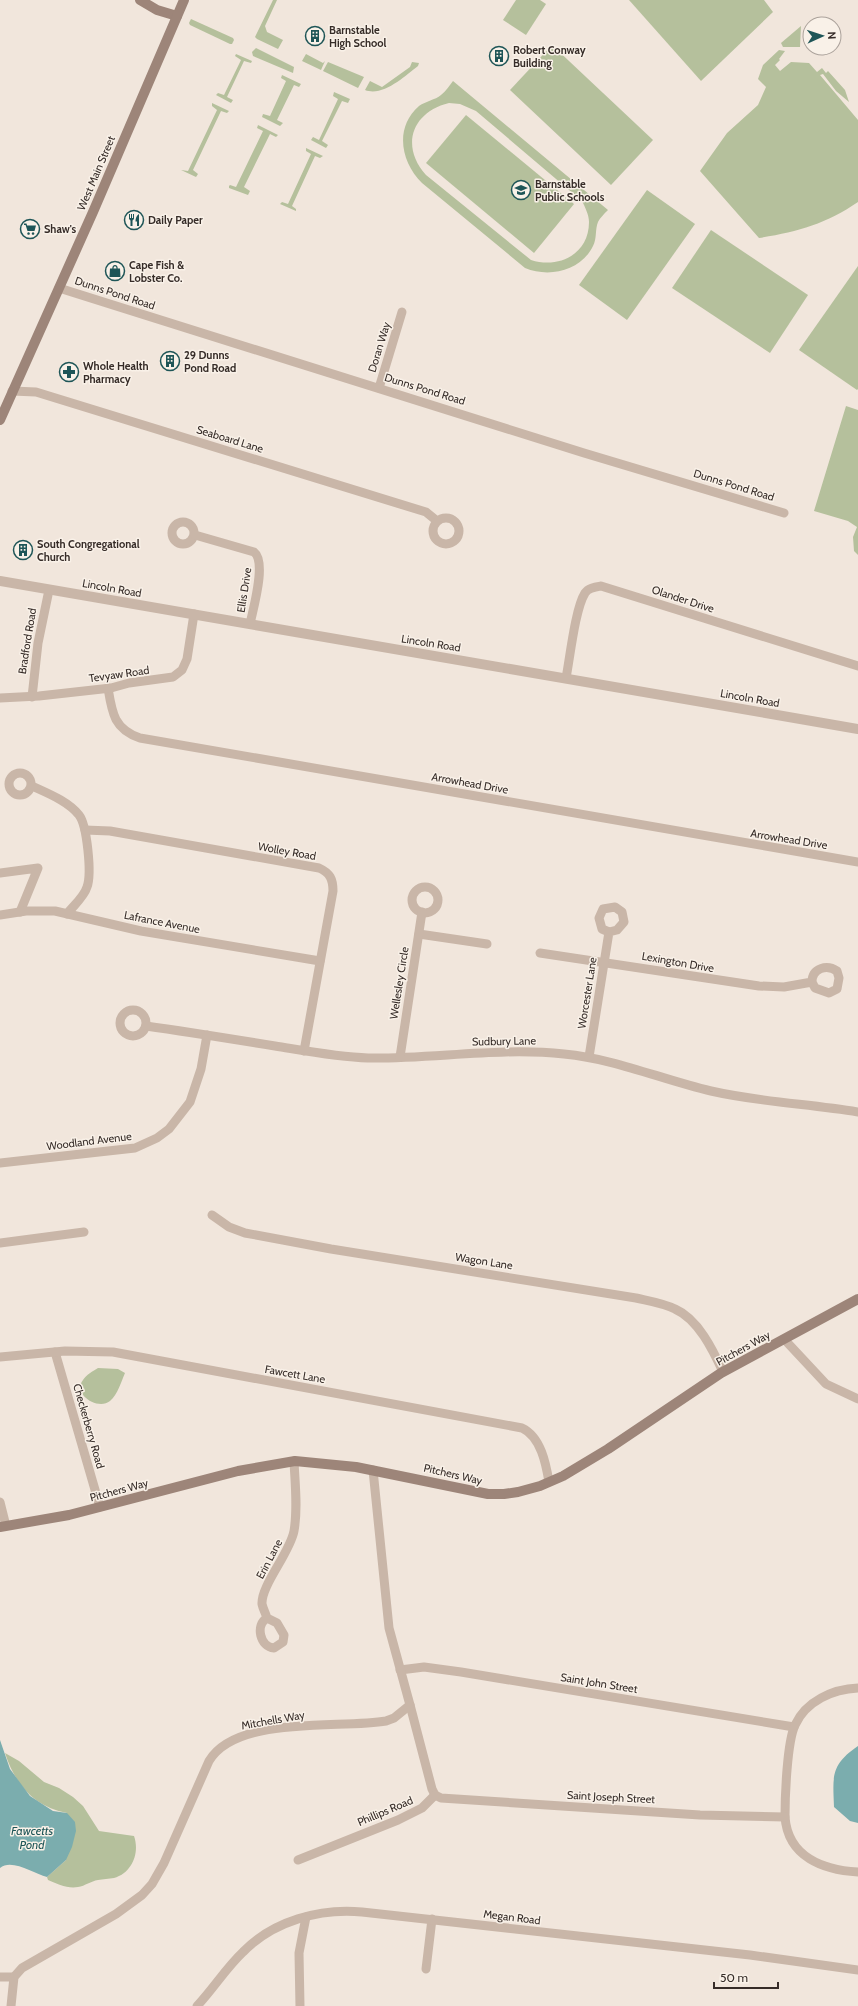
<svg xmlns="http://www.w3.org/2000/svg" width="858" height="2006" font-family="Cabin,sans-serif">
  <rect width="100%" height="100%" fill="#f1e6dc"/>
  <g fill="#b5c09c" fill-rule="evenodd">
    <polygon points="273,0 277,0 265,26 267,32 283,40 278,49 257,39 255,37"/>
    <polygon points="516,0 540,0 546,4 526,35 503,20"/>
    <polygon points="629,0 764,0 773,12 701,81"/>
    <polygon points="191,19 233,38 234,40 232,44 230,44 190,25 189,23"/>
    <polygon points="801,26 800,47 783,47 781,43"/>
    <polygon points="552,45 653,140 611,185 510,90"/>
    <polygon points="256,48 294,67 293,73 253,56 252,52"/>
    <path d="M779,50L785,51L779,59L780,60L775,65L780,71L791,62L809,63L817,72L822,68L826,73L828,71L845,90L849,102L836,91L823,74L820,75L858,120V202C826,224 797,232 759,238L700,171L727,133L758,105L766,87L758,79L763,65Z"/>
    <polygon points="236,54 252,61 251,63 244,61 227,97 233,100 231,103 216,95 218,93 224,95 241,60 235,56"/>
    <polygon points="306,54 323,63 325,61 321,70 302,61"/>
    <polygon points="328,62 364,77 358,88 323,71"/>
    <path d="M412,62L419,63L418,66C405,76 383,97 365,90L370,81L382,87L410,67Z"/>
    <polygon points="282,75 301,84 299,87 294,85 277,120 283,123 280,126 262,117 263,114 270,116 286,81 281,78"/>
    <path d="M453,81L608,210C605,213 600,218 598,222C595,229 597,239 593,246C581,271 549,278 525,268L422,183C401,162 394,128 419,106C426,101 435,100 441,95C446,91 450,85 453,81ZM449,103L460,104L476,111L582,201C585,207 589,215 589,222C589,254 559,269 531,260L426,175C400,146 412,112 449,103Z"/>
    <polygon points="334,92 350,99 348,103 342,101 322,141 328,145 326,148 311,140 313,137 319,140 338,99 333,96"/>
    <polygon points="212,103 229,111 227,113 221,111 193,170 198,174 196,177 181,170 188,171 217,110 212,106"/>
    <polygon points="466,115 574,204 534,253 426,163"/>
    <polygon points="258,125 278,135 276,137 270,134 244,187 250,191 248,195 229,188 229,186 230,185 236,187 263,131 257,128"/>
    <polygon points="306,148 323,156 320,158 315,156 292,206 296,209 296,211 280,204 282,202 288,204 311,154 306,151"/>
    <polygon points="647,190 695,224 627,320 579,285"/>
    <polygon points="711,230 808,295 770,353 672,288"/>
    <polygon points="858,266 858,389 857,390 799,350"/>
    <polygon points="846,406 858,410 858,555 854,551 853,537 857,527 848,521 814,511"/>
    <path d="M98,1368L118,1369L125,1373C121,1382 118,1394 110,1401C98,1411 72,1394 83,1380C86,1375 93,1371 98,1368Z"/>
    <path d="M5,1753L19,1761L44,1782L59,1788L73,1797L83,1806L99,1831L134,1836C140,1853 132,1873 114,1878C109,1879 103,1879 98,1880C91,1881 85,1886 78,1887C68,1889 57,1884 48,1880L47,1877L66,1860L67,1813C34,1807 15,1784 5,1753Z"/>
  </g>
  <g fill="#7badae">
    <path d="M0,1740L10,1769L30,1796L53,1811L67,1813L75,1822L76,1831L72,1847L66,1860L47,1877C34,1874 12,1858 0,1868Z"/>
    <path d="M858,1746V1823L850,1821L834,1807C833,1777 830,1765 858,1746Z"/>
  </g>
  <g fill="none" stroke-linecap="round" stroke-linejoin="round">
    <g stroke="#c9b6a8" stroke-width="9">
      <polyline points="59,288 584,453 784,513"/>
      <polyline points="379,388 402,312"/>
      <polyline points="12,391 36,392 426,512 437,521"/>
      <circle cx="446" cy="531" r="13"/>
      <circle cx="183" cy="533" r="11"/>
      <path d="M195,535L254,552C267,562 253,609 250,624"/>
      <path d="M566,678C570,658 575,609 585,593C588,588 595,587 601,586L858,666"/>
      <path d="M108,688C112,713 114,729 140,738L858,862"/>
      <polyline points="32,697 38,643 49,590"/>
      <polyline points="0,698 39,696 111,688 129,683 173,677 182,670 187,659 194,614"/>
      <circle cx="20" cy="784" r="11"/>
      <path d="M32,786C47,793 68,801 79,815C87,825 92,874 87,887C84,897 74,905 67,914"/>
      <path d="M85,830L110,831L319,868C330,873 333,879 333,891L304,1051"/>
      <polyline points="0,873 38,868 20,912"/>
      <circle cx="425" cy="900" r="13"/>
      <polyline points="0,915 26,911 55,911 141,931 320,961"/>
      <polyline points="419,934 487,944"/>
      <path d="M540,953L759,986L784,987L812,982L815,988L829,993L837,989L839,978L837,971C827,964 812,968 812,982"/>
      <circle cx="133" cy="1023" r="13"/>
      <path d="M146,1026C189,1032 232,1039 275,1046C306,1051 337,1057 368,1058C433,1059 499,1047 564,1054C616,1059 660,1079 711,1091C759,1102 809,1104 858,1112"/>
      <polyline points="400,1057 422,912"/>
      <polyline points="589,1057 609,932 602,929 599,918 603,909 615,907 622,912 624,922 617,930 609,932"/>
      <polyline points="0,1163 135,1148 157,1138 169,1129 190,1102 201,1069 207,1035"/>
      <path d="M212,1215L229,1227L245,1233L331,1249L636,1298C649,1301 663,1303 675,1309C698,1319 713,1350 723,1372"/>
      <polyline points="0,1243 84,1232"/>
      <polyline points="784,1339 826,1384 858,1399"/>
      <polyline points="55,1352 100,1507"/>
      <path d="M0,1357L65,1351L113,1352L522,1428C541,1437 546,1464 549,1482"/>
      <polyline points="0,1502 6,1526"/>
      <path d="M267,1618C255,1625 260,1647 274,1648L283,1642L284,1635L277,1623L267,1618C266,1614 263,1609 262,1604C261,1585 290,1553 294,1531C298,1508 295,1484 294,1461"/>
      <polyline points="400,1670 424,1667 461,1672 794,1727"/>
      <path d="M858,1688C833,1689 806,1701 795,1725C787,1742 785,1797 785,1817C788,1857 823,1870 858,1872"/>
      <polyline points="410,1705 432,1789 435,1795 441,1798 700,1815 785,1817"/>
      <polyline points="298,1860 398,1820 422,1808 435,1795"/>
      <polyline points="426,1969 432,1919"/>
      <polyline points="0,1977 14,1977"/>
      <path d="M11,2006L14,1977L22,1968L116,1914L142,1895L152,1884L164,1863L209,1761C236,1715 339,1729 386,1721L394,1718L410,1705L389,1628L373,1470"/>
      <path d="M197,2006C213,1989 226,1968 243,1952C273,1921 320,1908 362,1912L750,1955L858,1970"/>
      <polyline points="300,2006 299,1953 306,1917"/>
    </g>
    <polyline stroke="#c9b6a8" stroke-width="10" points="0,581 858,729"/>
    <g stroke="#9d8579" stroke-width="10">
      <polyline points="140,0 157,10 177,16"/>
      <polyline points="0,420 93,212 184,0"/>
      <polyline points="0,1527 69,1515 238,1471 295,1461 356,1467 488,1494 504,1494 518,1492 540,1486 563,1476 608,1449 721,1373 858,1299"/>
    </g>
  </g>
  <defs>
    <symbol id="building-ring" viewBox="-11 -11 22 22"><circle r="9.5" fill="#f9f1e8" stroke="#1e5557" stroke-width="1.5"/><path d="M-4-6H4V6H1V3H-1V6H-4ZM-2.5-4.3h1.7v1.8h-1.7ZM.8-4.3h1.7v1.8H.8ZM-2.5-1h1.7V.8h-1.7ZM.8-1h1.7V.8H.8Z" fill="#1e5557"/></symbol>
    <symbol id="school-ring" viewBox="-11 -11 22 22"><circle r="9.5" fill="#f9f1e8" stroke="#1e5557" stroke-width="1.5"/><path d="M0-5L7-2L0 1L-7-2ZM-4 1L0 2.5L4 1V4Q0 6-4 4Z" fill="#1e5557"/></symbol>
    <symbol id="restaurant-ring" viewBox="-11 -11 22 22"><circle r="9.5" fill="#f9f1e8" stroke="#1e5557" stroke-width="1.5"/><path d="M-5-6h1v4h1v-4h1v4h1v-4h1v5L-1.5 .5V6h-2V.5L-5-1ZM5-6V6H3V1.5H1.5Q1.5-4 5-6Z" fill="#1e5557"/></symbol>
    <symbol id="supermarket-ring" viewBox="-11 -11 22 22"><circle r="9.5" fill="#f9f1e8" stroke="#1e5557" stroke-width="1.5"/><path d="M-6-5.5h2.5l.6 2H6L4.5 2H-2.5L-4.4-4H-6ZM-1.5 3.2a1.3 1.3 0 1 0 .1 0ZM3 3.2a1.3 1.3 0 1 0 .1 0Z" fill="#1e5557"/></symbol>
    <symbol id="shop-ring" viewBox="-11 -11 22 22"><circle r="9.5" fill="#f9f1e8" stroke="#1e5557" stroke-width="1.5"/><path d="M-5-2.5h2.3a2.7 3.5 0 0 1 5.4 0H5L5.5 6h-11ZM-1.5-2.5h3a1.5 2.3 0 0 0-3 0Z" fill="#1e5557"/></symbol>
    <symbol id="pharmacy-ring" viewBox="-11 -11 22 22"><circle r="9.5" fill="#f9f1e8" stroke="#1e5557" stroke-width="1.5"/><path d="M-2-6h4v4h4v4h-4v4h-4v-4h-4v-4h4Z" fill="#1e5557"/></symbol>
  </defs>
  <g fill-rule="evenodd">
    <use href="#building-ring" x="304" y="25" width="22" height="22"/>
    <use href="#building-ring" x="488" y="45" width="22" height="22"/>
    <use href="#school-ring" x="510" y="179" width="22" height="22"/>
    <use href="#restaurant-ring" x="123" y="209" width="22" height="22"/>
    <use href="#supermarket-ring" x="19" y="218" width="22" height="22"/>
    <use href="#shop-ring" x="104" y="260" width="22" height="22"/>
    <use href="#building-ring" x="159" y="350" width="22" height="22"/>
    <use href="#pharmacy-ring" x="58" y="361" width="22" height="22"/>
    <use href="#building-ring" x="12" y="539" width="22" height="22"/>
  </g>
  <g text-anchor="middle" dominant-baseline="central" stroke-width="3" stroke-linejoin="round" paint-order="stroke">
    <g font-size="11" font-weight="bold" fill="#362c28" stroke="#f9f1e8" text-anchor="start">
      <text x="329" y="30">Barnstable<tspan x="329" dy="13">High School</tspan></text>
      <text x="513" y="50">Robert Conway<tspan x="513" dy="13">Building</tspan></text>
      <text x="535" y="184">Barnstable<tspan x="535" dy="13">Public Schools</tspan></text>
      <text x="148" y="220">Daily Paper</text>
      <text x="44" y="229">Shaw's</text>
      <text x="129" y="265">Cape Fish &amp;<tspan x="129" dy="13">Lobster Co.</tspan></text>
      <text x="184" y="355">29 Dunns<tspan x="184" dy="13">Pond Road</tspan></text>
      <text x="83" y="366">Whole Health<tspan x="83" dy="13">Pharmacy</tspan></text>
      <text x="37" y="544">South Congregational<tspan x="37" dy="13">Church</tspan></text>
    </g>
    <g font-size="11" fill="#362c28" stroke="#f9f1e8">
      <text transform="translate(96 173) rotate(-67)">West Main Street</text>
      <text transform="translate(115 293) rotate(18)">Dunns Pond Road</text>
      <text transform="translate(379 347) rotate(-73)">Doran Way</text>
      <text transform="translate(425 389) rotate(17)">Dunns Pond Road</text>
      <text transform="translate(230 439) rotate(17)">Seaboard Lane</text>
      <text transform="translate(734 485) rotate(17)">Dunns Pond Road</text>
      <text transform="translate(112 588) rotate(10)">Lincoln Road</text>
      <text transform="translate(244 590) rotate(-81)">Ellis Drive</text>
      <text transform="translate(683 599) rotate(18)">Olander Drive</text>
      <text transform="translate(27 641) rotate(-81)">Bradford Road</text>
      <text transform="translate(431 643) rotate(9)">Lincoln Road</text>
      <text transform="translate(119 674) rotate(-8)">Tevyaw Road</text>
      <text transform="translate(750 698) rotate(10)">Lincoln Road</text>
      <text transform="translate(470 783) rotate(10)">Arrowhead Drive</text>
      <text transform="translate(789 839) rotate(9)">Arrowhead Drive</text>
      <text transform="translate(287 851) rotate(10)">Wolley Road</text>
      <text transform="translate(162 922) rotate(11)">Lafrance Avenue</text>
      <text transform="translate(678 962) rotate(10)">Lexington Drive</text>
      <text transform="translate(399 983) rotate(-81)">Wellesley Circle</text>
      <text transform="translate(587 993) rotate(-81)">Worcester Lane</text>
      <text transform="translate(504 1041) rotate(-1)">Sudbury Lane</text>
      <text transform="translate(89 1141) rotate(-7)">Woodland Avenue</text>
      <text transform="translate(484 1261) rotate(9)">Wagon Lane</text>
      <text transform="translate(743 1348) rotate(-29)">Pitchers Way</text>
      <text transform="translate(295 1374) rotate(10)">Fawcett Lane</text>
      <text transform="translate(89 1426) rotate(74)">Checkerberry Road</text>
      <text transform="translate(453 1474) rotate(13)">Pitchers Way</text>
      <text transform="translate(119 1490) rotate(-15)">Pitchers Way</text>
      <text transform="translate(269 1559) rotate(-62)">Erin Lane</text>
      <text transform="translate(599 1683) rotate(9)">Saint John Street</text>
      <text transform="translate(273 1720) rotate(-10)">Mitchells Way</text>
      <text transform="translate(611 1797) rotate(3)">Saint Joseph Street</text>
      <text transform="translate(385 1811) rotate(-23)">Phillips Road</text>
      <text transform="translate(512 1917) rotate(7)">Megan Road</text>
    </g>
    <g font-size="12" font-style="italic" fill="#1e5557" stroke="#f9f1e8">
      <text x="32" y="1830">Fawcetts<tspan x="32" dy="14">Pond</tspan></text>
    </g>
  </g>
  <g transform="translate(822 36) rotate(87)"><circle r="19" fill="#f9f1e8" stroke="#aba29b"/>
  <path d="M0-3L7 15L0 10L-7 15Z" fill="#1e5557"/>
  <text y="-6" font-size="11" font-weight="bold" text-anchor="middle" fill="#362c28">N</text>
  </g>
  <path d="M714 1982v6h64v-6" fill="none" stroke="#362c28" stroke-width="2"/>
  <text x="720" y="1982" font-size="12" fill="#362c28" stroke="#f9f1e8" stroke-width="3" paint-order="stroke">50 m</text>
</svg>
